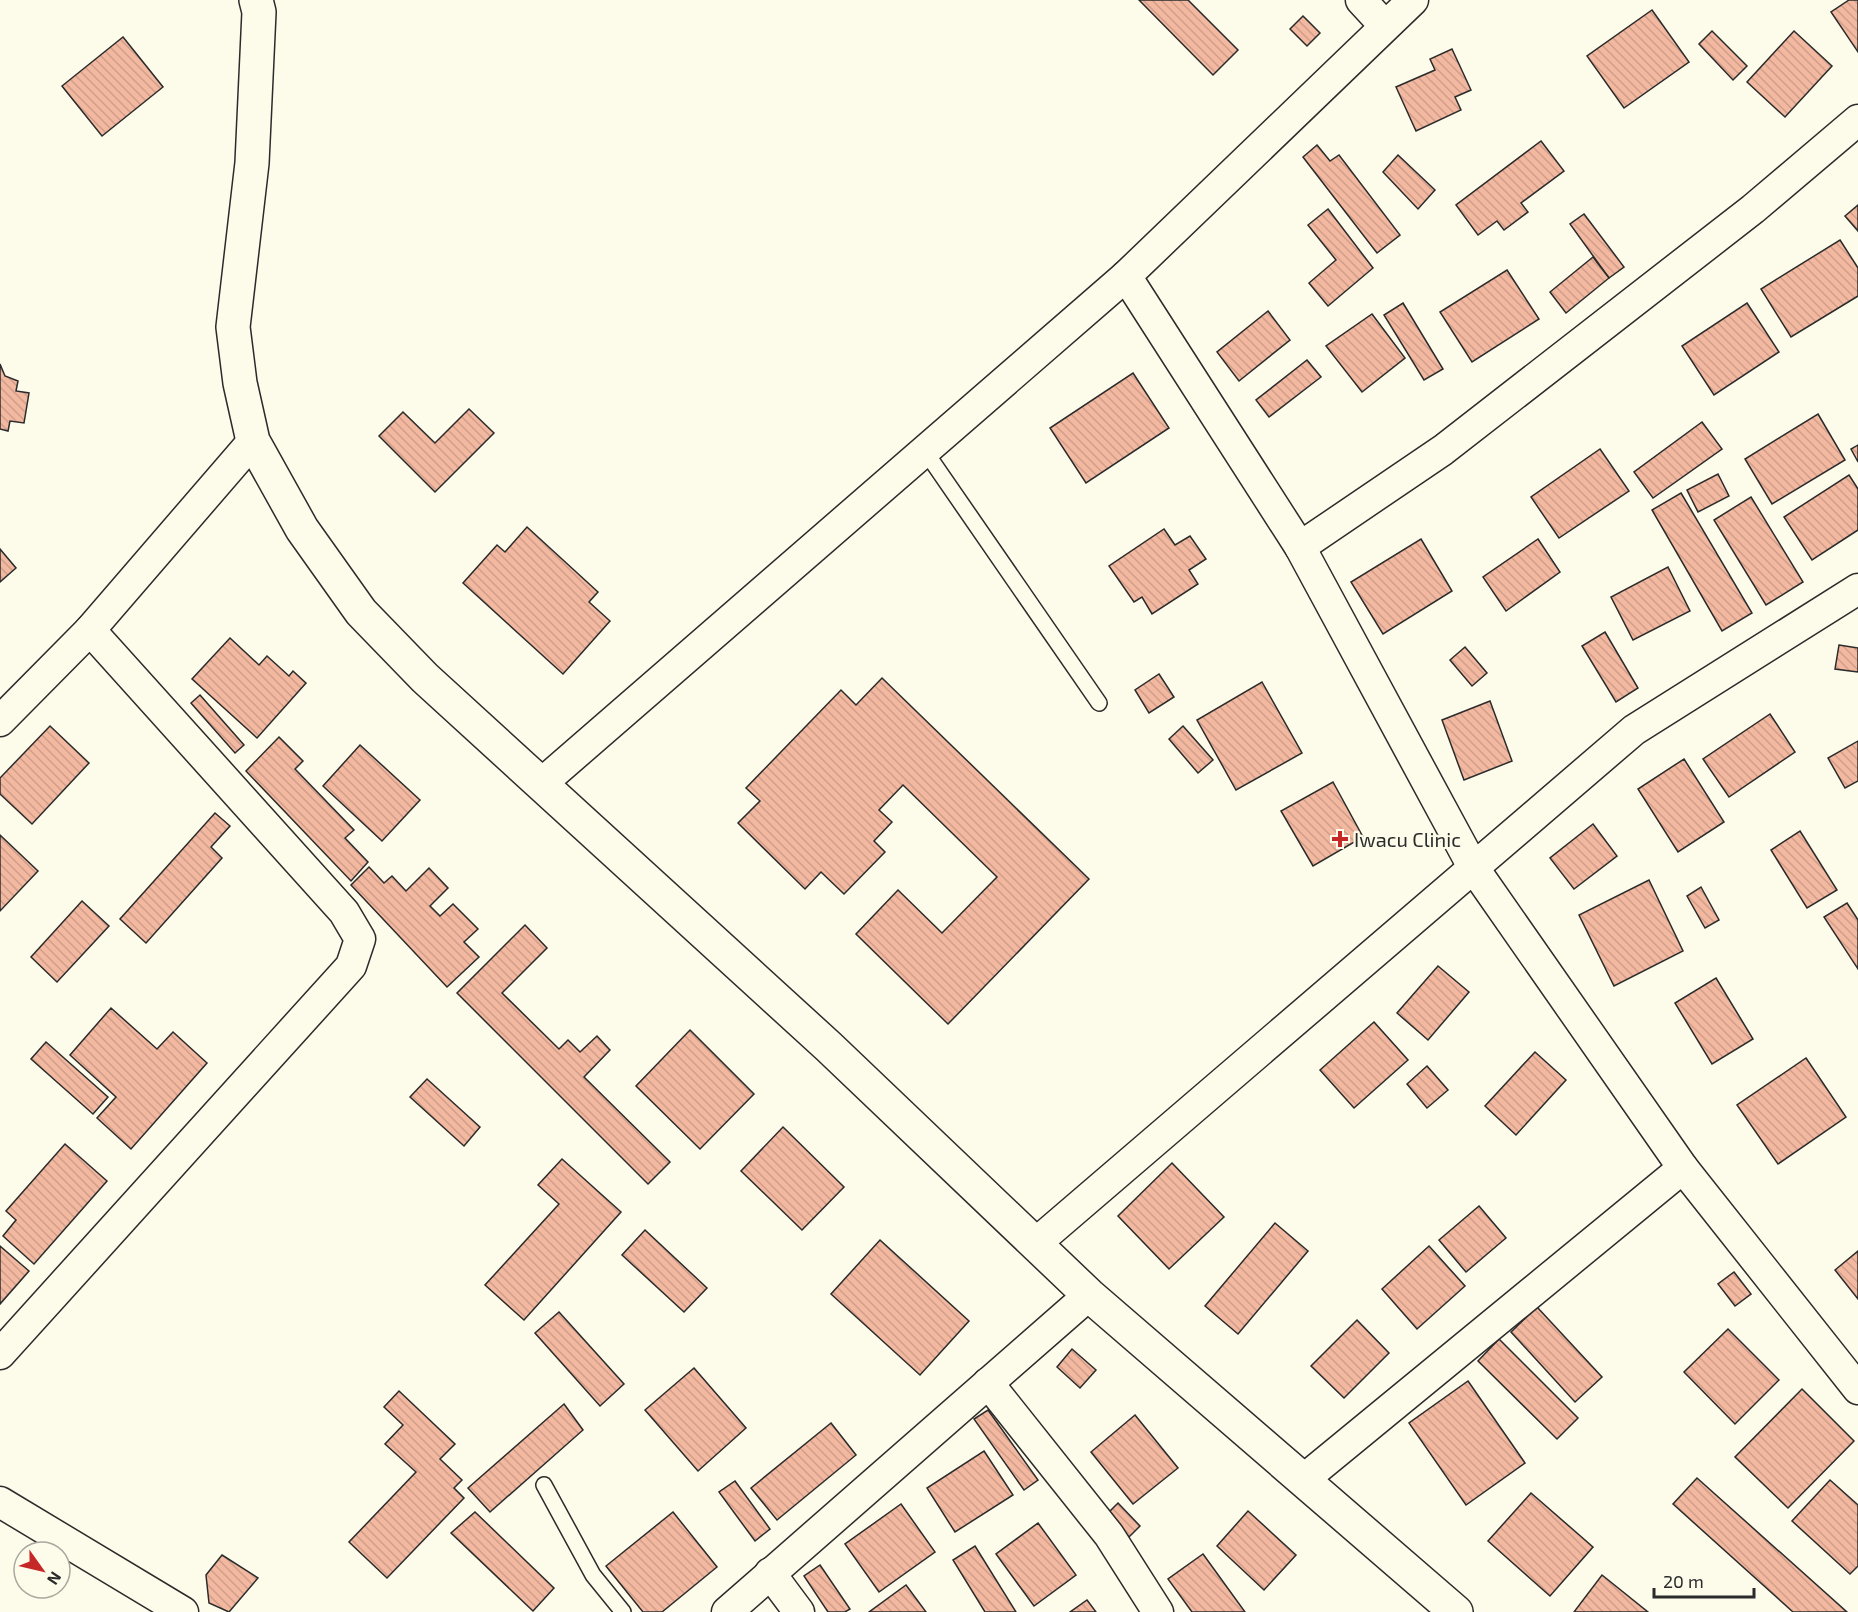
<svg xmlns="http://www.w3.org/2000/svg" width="1858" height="1612" font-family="'Exo 2',sans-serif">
  <defs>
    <pattern id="building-back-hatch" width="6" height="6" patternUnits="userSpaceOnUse" patternTransform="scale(1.5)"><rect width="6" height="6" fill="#f2b8a0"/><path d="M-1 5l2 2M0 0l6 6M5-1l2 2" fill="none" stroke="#d09e8a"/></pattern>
  </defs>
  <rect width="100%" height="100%" fill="#fdfbea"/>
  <g fill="url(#building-back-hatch)" stroke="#2b2b2b" stroke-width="1.5">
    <polygon points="1139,0 1188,0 1238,50 1213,75"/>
    <polygon points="1849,0 1858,0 1858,52 1831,12"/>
    <polygon points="1652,10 1689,62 1624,108 1587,56"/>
    <polygon points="1303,16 1320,33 1307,46 1290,29"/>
    <polygon points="1712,31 1747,66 1733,80 1699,44"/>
    <polygon points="1794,31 1832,66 1785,117 1747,82"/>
    <polygon points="123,37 163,87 102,136 62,86"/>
    <polygon points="1452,49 1471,90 1455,97 1461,110 1416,131 1396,87 1435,70 1430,59"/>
    <polygon points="1541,141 1564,171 1521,203 1528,212 1504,230 1497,221 1478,235 1456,205"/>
    <polygon points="1317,145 1330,161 1339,155 1400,235 1377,253 1303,157"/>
    <polygon points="1398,155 1435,190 1418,209 1383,172"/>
    <polygon points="1858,205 1858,231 1845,216"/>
    <polygon points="1328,209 1373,268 1328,306 1309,283 1336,260 1308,225"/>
    <polygon points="1584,214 1624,267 1609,278 1570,224"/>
    <polygon points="1840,240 1858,268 1858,296 1791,337 1761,289"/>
    <polygon points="1593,257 1609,278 1566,313 1550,292"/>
    <polygon points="1507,270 1539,319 1472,362 1440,312"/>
    <polygon points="1403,303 1443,369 1424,380 1384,315"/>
    <polygon points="1747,303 1779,352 1714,395 1682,346"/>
    <polygon points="1268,311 1290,340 1239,381 1217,352"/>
    <polygon points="1372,314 1405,358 1362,392 1326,346"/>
    <polygon points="1307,360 1321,377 1269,417 1256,400"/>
    <polygon points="0,364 5,376 18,381 16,391 29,393 24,423 10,421 8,431 0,429"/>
    <polygon points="1133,373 1169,428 1086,483 1050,428"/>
    <polygon points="469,409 494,433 435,492 379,436 403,412 435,443"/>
    <polygon points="1818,414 1845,460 1772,504 1745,459"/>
    <polygon points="1702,422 1722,449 1653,498 1634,472"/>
    <polygon points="1858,445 1858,462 1851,449"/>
    <polygon points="1600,449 1629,491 1559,538 1531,497"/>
    <polygon points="1718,474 1729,496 1698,512 1687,490"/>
    <polygon points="1849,475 1858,489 1858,530 1812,560 1784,517"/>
    <polygon points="1681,493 1752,613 1722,631 1652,510"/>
    <polygon points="1751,497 1803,582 1766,605 1714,520"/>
    <polygon points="527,527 598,592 589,602 610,621 563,674 463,583 497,545 505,552"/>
    <polygon points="1164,529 1175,545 1190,536 1206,559 1189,570 1198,584 1152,614 1142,597 1134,602 1109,566"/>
    <polygon points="1421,539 1452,591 1383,634 1351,582"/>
    <polygon points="1538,539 1560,572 1506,611 1483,577"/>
    <polygon points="0,549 16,568 0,582"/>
    <polygon points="1668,567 1690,611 1633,640 1611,597"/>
    <polygon points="1605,632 1638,688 1616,702 1582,646"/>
    <polygon points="230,638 259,665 267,656 289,676 293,671 306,683 257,738 192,679"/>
    <polygon points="1839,645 1858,648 1858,672 1835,669"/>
    <polygon points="1465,647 1487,673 1472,686 1450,660"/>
    <polygon points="1159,674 1174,697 1149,713 1135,690"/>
    <polygon points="882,678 1089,879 948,1024 856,934 898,890 942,933 997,877 903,785 879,810 892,822 874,841 885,852 844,894 821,872 805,889 738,823 760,801 746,788 841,690 856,705"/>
    <polygon points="1262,682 1302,753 1236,790 1197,720"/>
    <polygon points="200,695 244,745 235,753 191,703"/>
    <polygon points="1490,701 1512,761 1464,780 1442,720"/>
    <polygon points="1770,714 1795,752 1729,797 1703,759"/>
    <polygon points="50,726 89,763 32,824 0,794 0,778"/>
    <polygon points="1183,726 1213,760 1198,773 1169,739"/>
    <polygon points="279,737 303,761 295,769 354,830 345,838 368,862 351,881 246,771"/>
    <polygon points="1858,741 1858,781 1845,788 1828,758"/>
    <polygon points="360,745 420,800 382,841 323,786"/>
    <polygon points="1684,759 1724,822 1678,852 1638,789"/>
    <polygon points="1333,782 1363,837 1313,866 1281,811"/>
    <polygon points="215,813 230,826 211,847 222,858 146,943 120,919"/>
    <polygon points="1593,824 1617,856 1574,889 1550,858"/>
    <polygon points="1800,831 1837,890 1807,908 1771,850"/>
    <polygon points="0,835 38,871 0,911"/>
    <polygon points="369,867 384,883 392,876 406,891 429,868 448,888 430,906 440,916 453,904 478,929 464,942 479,957 447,987 351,885"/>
    <polygon points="1649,880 1683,951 1614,986 1579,915"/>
    <polygon points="1701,887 1719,920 1705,928 1687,896"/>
    <polygon points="82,901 109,926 57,982 31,957"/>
    <polygon points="1847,903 1858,920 1858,969 1824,917"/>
    <polygon points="525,925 547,948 502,993 559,1049 568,1040 580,1052 597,1036 610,1050 584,1077 670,1162 648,1184 457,993"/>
    <polygon points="1438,966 1469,992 1428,1040 1397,1013"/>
    <polygon points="1716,978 1753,1039 1712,1064 1675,1003"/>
    <polygon points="111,1008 157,1049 173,1032 207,1063 131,1149 97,1118 116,1097 70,1055"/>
    <polygon points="1374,1022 1408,1060 1354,1108 1320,1070"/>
    <polygon points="690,1030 754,1094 700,1149 636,1086"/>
    <polygon points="46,1042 108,1097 93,1114 31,1059"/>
    <polygon points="1535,1052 1566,1080 1516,1135 1485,1106"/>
    <polygon points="1806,1058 1846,1117 1778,1164 1737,1105"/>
    <polygon points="1427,1066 1448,1090 1427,1108 1407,1084"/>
    <polygon points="427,1079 480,1127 464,1146 410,1097"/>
    <polygon points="783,1127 844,1187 802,1230 741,1171"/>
    <polygon points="65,1144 107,1181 34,1264 3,1236 16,1220 6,1211"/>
    <polygon points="562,1159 621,1212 524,1320 485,1285 559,1204 538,1185"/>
    <polygon points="1172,1163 1224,1217 1169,1269 1118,1216"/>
    <polygon points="1479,1206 1506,1238 1466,1272 1439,1240"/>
    <polygon points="1275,1223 1308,1251 1238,1334 1205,1306"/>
    <polygon points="645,1230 707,1288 684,1312 622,1255"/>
    <polygon points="880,1240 969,1321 920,1375 831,1294"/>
    <polygon points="0,1246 29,1271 0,1304"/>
    <polygon points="1429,1246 1465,1286 1417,1329 1382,1289"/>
    <polygon points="1858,1251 1858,1299 1835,1270"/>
    <polygon points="1734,1272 1751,1294 1735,1306 1718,1284"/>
    <polygon points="1537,1307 1602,1377 1575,1402 1511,1332"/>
    <polygon points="559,1312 624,1384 600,1406 535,1333"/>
    <polygon points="1357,1320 1389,1353 1344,1398 1311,1366"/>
    <polygon points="1728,1329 1779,1380 1735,1424 1684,1372"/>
    <polygon points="1499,1339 1578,1418 1557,1439 1478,1361"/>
    <polygon points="1072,1349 1096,1370 1080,1388 1057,1367"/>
    <polygon points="694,1368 746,1428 698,1471 645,1410"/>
    <polygon points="1468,1381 1525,1463 1466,1505 1409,1423"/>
    <polygon points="1802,1389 1854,1441 1788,1508 1735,1457"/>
    <polygon points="399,1391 455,1444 440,1459 462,1480 454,1488 464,1498 387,1578 349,1542 416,1472 385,1444 403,1425 384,1407"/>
    <polygon points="564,1404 583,1430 490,1512 468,1488"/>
    <polygon points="988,1410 1038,1480 1024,1490 974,1419"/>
    <polygon points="1135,1415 1178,1468 1133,1504 1091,1452"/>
    <polygon points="831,1423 856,1455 777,1520 751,1488"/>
    <polygon points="984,1451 1013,1495 955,1532 927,1488"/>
    <polygon points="1697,1478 1847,1612 1793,1612 1673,1504"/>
    <polygon points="1830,1480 1858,1505 1858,1566 1850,1574 1792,1521"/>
    <polygon points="735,1481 770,1529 755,1541 719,1492"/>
    <polygon points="1531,1493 1593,1547 1550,1596 1488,1541"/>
    <polygon points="1118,1503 1140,1526 1129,1537 1107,1514"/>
    <polygon points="901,1504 935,1552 879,1592 845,1544"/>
    <polygon points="1248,1511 1296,1555 1264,1590 1217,1546"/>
    <polygon points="475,1512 554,1588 533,1611 451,1533"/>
    <polygon points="673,1512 717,1567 662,1612 643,1612 606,1566"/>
    <polygon points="1038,1523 1076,1575 1034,1606 996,1554"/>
    <polygon points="975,1546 1016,1612 985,1612 953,1560"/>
    <polygon points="1203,1554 1245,1612 1192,1612 1168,1579"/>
    <polygon points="222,1555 258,1578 229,1612 209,1603 206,1575"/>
    <polygon points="820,1565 850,1609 845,1612 828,1612 804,1576"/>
    <polygon points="1602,1575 1648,1612 1574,1612"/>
    <polygon points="906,1585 926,1612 869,1612"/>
    <polygon points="1087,1600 1096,1612 1070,1612"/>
  </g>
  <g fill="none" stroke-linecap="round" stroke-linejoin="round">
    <defs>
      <g id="service">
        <polyline points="925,451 1099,703"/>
        <polyline points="544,1485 593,1575 623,1612"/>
      </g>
      <g id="minor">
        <polyline points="1361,0 1385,26"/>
        <polyline points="1126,276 1300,547 1473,867 1683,1168 1858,1389"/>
        <polyline points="1300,547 1443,450 1753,209 1858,120"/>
        <polyline points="0,721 90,630 253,441"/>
        <polyline points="541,784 1126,276 1413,0"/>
        <polyline points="1035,1244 1634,730 1858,589"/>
        <polyline points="0,1354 351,966 360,939 344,912 90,630"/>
        <polyline points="988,1383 1109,1535 1158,1612"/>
        <polyline points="1303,1480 1683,1168"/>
        <polyline points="0,1502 183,1612"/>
        <polyline points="770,1573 799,1612"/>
        <polyline points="727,1612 1089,1295"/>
      </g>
      <polyline id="tertiary" points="256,0 259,12 252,163 233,327 240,383 253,441 302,529 361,612 425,678 829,1047 1089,1295 1456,1612"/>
    </defs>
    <use href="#service" stroke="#2b2b2b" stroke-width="18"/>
    <use href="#minor" stroke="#2b2b2b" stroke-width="33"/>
    <use href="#tertiary" stroke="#2b2b2b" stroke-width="36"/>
    <use href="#service" stroke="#fdfbea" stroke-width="15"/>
    <use href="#minor" stroke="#fdfbea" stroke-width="30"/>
    <use href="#tertiary" stroke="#fdfbea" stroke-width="33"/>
  </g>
  <path fill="#c62828" stroke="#fdfbea" stroke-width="2" d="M1337 830h6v6h6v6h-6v6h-6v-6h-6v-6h6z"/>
  <g text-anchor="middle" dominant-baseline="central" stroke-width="4.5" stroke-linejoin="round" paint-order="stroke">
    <g font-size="20" fill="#2b2b2b" stroke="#fdfbea" text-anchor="start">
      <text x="1354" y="839">Iwacu Clinic</text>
    </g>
  </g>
  <g transform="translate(42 1570) rotate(124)"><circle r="28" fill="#fdfbea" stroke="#a9a89e" stroke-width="1.5"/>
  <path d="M0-4.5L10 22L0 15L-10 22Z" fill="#c62828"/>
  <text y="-9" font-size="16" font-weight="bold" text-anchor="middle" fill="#2b2b2b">N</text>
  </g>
  <path d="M1654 1588v9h100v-9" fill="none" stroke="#2b2b2b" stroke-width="3"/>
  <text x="1663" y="1588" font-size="18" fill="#2b2b2b" stroke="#fdfbea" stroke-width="4.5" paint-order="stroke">20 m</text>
</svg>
